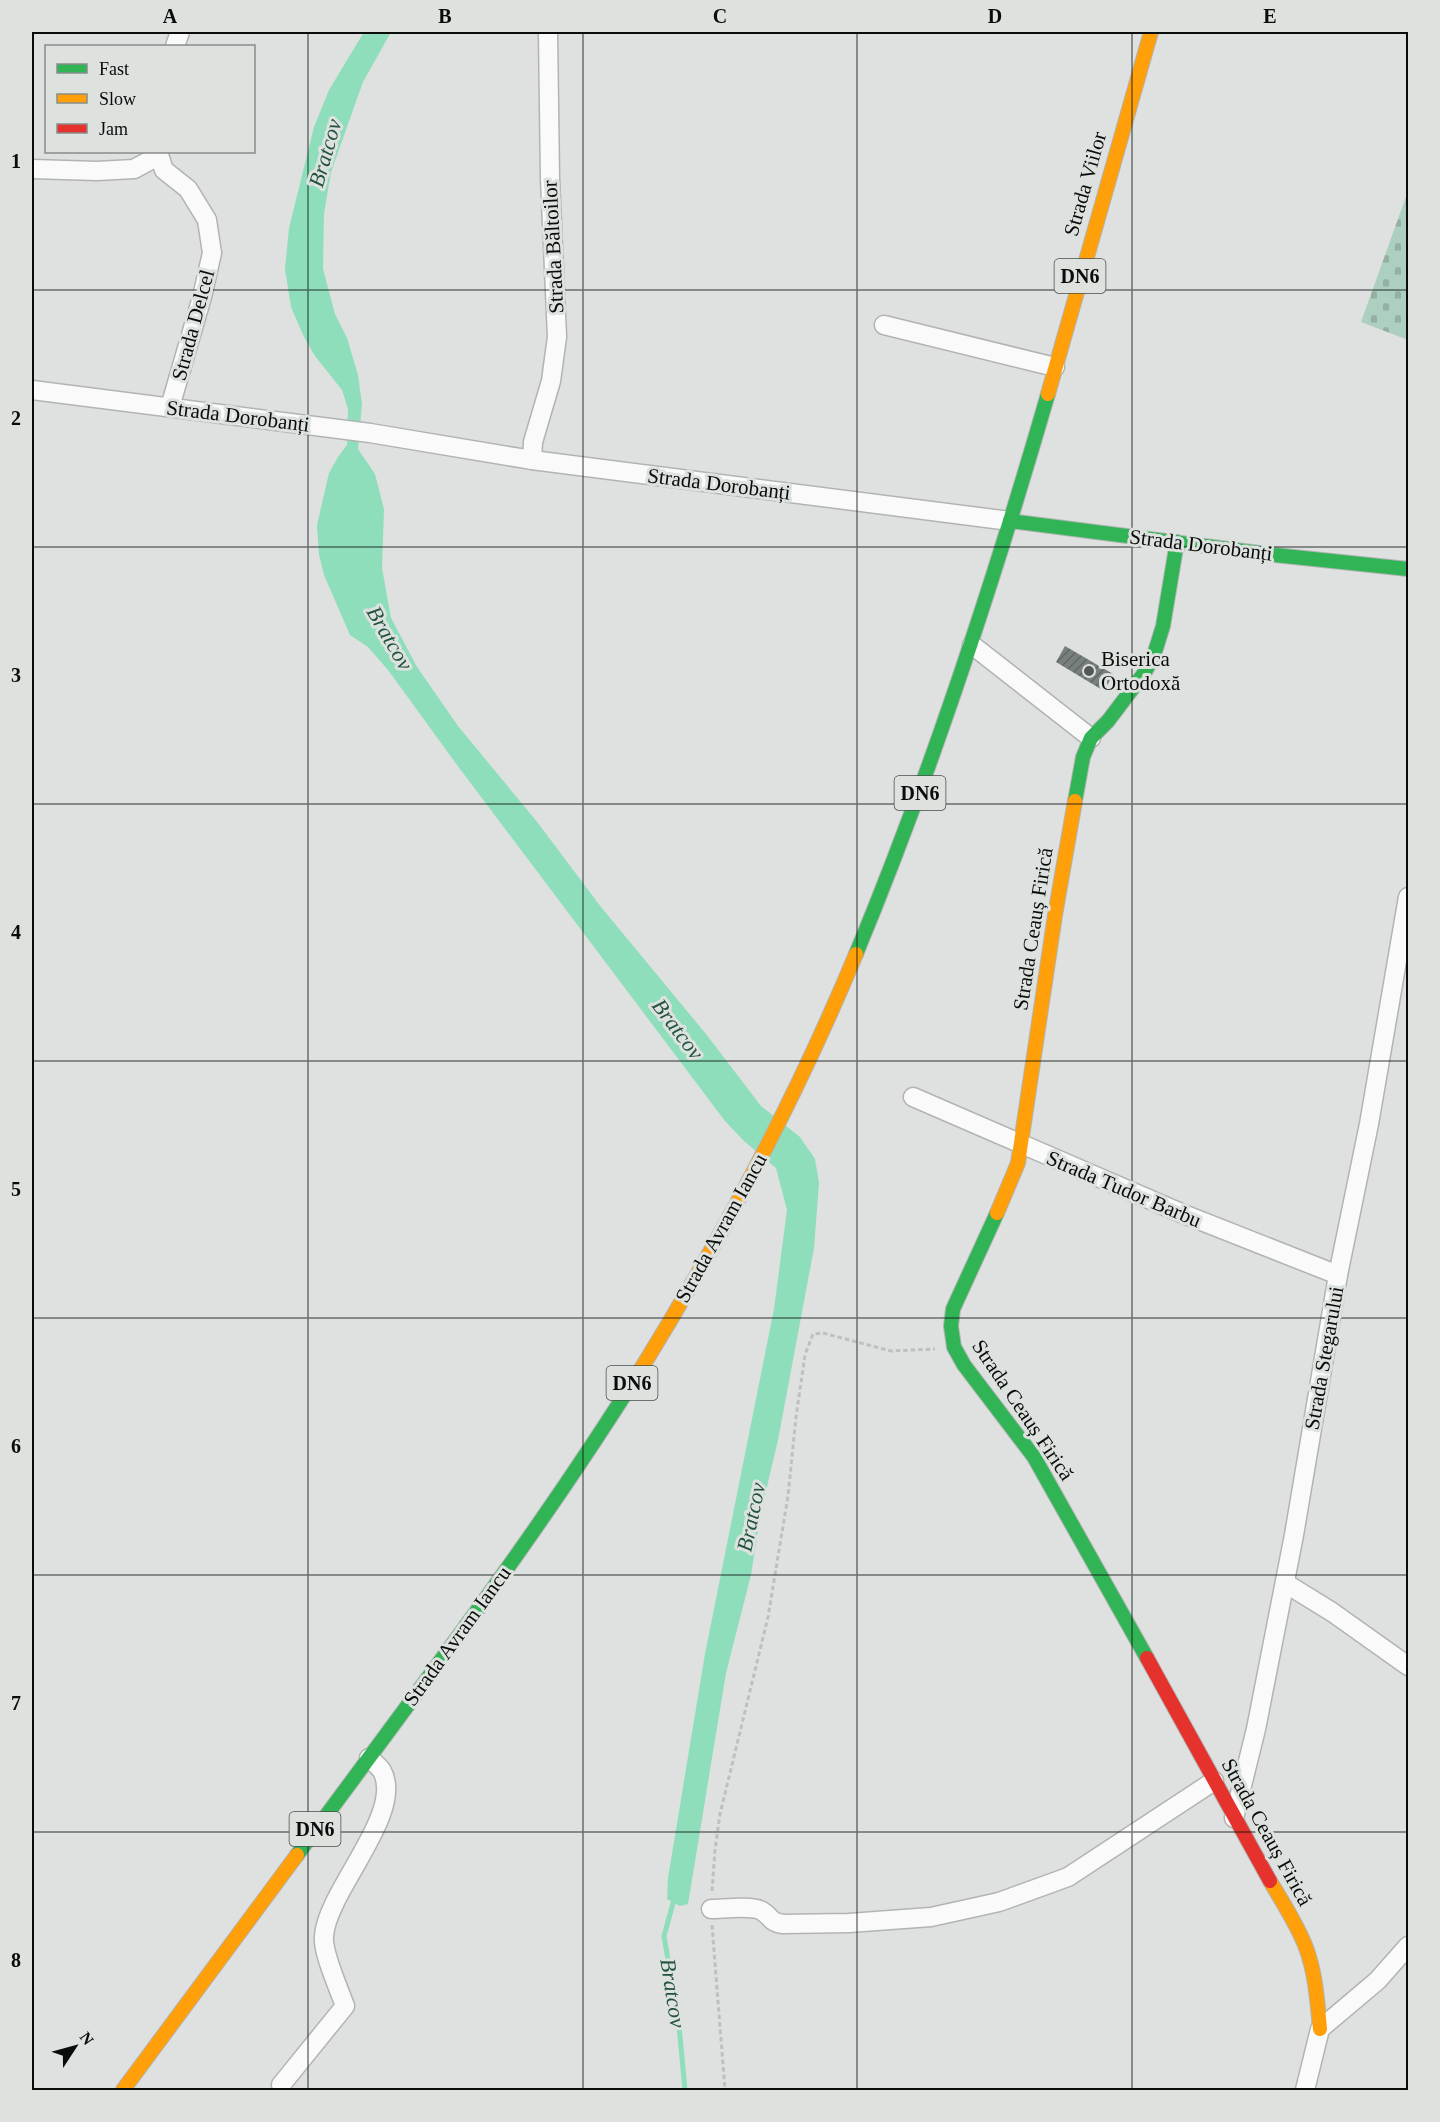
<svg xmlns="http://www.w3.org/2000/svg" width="1440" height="2122" font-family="Georgia,serif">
  <defs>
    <pattern id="cemetery-stones" width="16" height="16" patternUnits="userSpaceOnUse" patternTransform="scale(1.5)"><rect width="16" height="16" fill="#accfbf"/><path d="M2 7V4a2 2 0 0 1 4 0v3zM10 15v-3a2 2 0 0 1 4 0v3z" fill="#93b1a3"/></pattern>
    <pattern id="building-hatch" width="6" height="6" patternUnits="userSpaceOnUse" patternTransform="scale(1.5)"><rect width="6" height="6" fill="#78807d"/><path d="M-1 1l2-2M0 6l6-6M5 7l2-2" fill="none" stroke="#616765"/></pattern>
  </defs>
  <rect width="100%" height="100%" fill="#dee1df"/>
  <polygon fill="url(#cemetery-stones)" points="1408,191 1408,340 1361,322"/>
  <polygon fill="#8edebc" points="364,32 391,32 363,82 331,172 324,214 323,269 335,314 347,338 358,375 362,404 358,449 375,474 384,509 382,568 391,618 417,667 458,726 538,823 601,907 706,1034 761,1106 800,1137 815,1159 819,1183 814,1248 778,1440 761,1512 751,1575 726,1673 688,1904 680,1906 667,1899 668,1878 705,1654 774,1309 787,1210 776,1168 744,1141 725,1121 460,769 388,670 368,647 350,635 324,575 319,555 317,525 329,473 338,457 347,445 348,409 342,390 315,356 304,337 291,307 285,269 289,228 314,127 329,90"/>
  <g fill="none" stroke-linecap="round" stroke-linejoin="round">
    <polyline stroke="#8edebc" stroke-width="5" points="675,1896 664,1936 679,2026 685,2090"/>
  </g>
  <polygon fill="url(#building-hatch)" points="1065,646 1113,674 1104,691 1056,662"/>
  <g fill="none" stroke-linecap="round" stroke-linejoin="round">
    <defs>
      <g id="street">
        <polyline points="175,46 180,32"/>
        <polyline points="158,152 164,170 188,189 207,220 212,253 202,297 170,407"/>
        <polyline points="32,169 97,171 134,169 158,156"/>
        <polyline points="884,325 1055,367"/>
        <polyline points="32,390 370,433 532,460 1010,521"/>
        <polyline points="532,460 533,442 551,381 557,337 550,179 548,32"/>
        <polyline points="972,645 1091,738"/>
        <polyline points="913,1097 1181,1213 1338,1275"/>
        <polyline points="1285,1583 1332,1612 1408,1666"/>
        <polyline points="1234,1818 1256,1729 1294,1535 1338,1275 1369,1124 1408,897"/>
        <path d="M711,1909C723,1909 752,1905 762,1911C772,1917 769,1922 783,1924L849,1923L931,1917L999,1902L1068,1877L1214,1781"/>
        <path d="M281,2085L345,2006C339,1989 322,1952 324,1936C327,1891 405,1813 382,1771C379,1766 373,1762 369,1758"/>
        <polyline points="1305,2090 1320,2029 1378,1980 1408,1946"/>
      </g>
      <g id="fast">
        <polyline points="1010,521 1275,555 1408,569"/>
        <polyline points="1075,801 1083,757 1091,738 1108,721 1145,672 1154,655 1163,626 1177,542"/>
        <path d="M856,954C932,771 993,584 1048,394"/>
        <polyline points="997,1213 953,1309 951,1326 954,1347 964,1365 1034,1457 1147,1658"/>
        <path d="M297,1855C415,1695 536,1537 641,1369"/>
      </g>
      <g id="slow">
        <polyline points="1048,394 1151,32"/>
        <polyline points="997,1213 1018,1163 1055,915 1075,801"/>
        <path d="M641,1369C723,1236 796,1098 856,954"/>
        <path d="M1270,1881C1280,1898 1291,1915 1300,1934C1315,1963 1317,1997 1320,2029"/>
        <polyline points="123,2090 297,1855"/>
      </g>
      <polyline id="jam" points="1147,1658 1270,1881"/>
    </defs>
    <use href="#street" stroke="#b2b4b3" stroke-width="21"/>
    <use href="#fast" stroke="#b2b4b3" stroke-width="16"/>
    <use href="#slow" stroke="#b2b4b3" stroke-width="16"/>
    <use href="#jam" stroke="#b2b4b3" stroke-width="16"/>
    <g stroke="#bec0be" stroke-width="3" stroke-dasharray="4.5 3" stroke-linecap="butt">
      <polyline points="712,1891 715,1850 720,1814 768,1617 788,1496 796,1417 805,1355 813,1334 823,1333 891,1351 935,1349"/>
      <polyline points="712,1925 725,2090"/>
    </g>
    <use href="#street" stroke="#fafafa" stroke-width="18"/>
    <use href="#fast" stroke="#30b455" stroke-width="14"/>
    <use href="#slow" stroke="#ff9f0a" stroke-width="14"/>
    <use href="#jam" stroke="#e5322d" stroke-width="14"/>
  </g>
  <path fill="none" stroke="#0a0c0b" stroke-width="1.5" stroke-opacity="0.55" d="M308,32V2090M583,32V2090M857,32V2090M1132,32V2090M32,290H1408M32,547H1408M32,804H1408M32,1061H1408M32,1318H1408M32,1575H1408M32,1832H1408"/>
  <circle fill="#545755" stroke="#dde2df" stroke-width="2" cx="1089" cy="671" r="6"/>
  <g text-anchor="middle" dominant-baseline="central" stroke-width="6" stroke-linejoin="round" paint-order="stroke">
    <g fill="#dde2df" stroke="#494c4b" stroke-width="1.5">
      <rect x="1054.5" y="259" width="51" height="34" rx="4.5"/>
      <rect x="894.5" y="776" width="51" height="34" rx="4.5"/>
      <rect x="606.5" y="1366" width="51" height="34" rx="4.5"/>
      <rect x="289.5" y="1812" width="51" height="34" rx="4.5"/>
    </g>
    <g font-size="20" font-weight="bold" fill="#0a0c0b">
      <text x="1080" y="276">DN6</text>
      <text x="920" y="793">DN6</text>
      <text x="632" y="1383">DN6</text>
      <text x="315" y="1829">DN6</text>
    </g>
    <g font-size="21" fill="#0a0c0b" stroke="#dde2df">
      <text transform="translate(1085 184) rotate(-74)">Strada Viilor</text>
      <text transform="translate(553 247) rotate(-93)">Strada Băltoilor</text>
      <text transform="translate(193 325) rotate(-75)">Strada Delcel</text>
      <text transform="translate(238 416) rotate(7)">Strada Dorobanți</text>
      <text transform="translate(719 484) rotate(7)">Strada Dorobanți</text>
      <text transform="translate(1201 545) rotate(7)">Strada Dorobanți</text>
      <text transform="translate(1033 929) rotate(-81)">Strada Ceauș Firică</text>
      <text transform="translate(1124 1189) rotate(23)">Strada Tudor Barbu</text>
      <text transform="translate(721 1228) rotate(-61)">Strada Avram Iancu</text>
      <text transform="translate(1324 1358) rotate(-80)">Strada Stegarului</text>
      <text transform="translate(1023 1410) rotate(56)">Strada Ceauș Firică</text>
      <text transform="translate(457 1636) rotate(-54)">Strada Avram Iancu</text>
      <text transform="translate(1267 1832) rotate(61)">Strada Ceauș Firică</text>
    </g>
    <g font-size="21" fill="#0a0c0b" stroke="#dde2df" text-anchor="start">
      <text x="1101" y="659">Biserica<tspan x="1101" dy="24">Ortodoxă</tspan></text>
    </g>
    <g font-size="22" font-style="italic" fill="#245440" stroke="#dde2df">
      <text transform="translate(325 153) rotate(-74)">Bratcov</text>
      <text transform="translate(390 638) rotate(60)">Bratcov</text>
      <text transform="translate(678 1029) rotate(53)">Bratcov</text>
      <text transform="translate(751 1517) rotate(-78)">Bratcov</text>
      <text transform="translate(673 1993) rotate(81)">Bratcov</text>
    </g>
  </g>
  <rect width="1440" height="2122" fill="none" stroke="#dde2df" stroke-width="66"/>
  <rect x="45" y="45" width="210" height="108" fill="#dde2df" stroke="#898c8a" stroke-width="1.5"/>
  <rect x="57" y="64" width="30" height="9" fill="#30b455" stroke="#898c8a" stroke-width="1.5"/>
  <text x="99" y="75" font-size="18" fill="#0a0c0b">Fast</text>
  <rect x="57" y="94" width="30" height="9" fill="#ff9f0a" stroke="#898c8a" stroke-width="1.5"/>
  <text x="99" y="105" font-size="18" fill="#0a0c0b">Slow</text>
  <rect x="57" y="124" width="30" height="9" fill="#e5322d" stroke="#898c8a" stroke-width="1.5"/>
  <text x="99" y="135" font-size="18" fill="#0a0c0b">Jam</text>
  <g transform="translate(75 2047) rotate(54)" stroke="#dde2df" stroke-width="4.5" paint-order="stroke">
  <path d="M0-4.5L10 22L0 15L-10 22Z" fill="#0a0c0b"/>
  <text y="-9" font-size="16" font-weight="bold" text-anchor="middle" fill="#0a0c0b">N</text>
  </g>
  <rect x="33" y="33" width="1374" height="2056" fill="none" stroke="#0a0c0b" stroke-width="2"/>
  <g font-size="20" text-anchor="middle" font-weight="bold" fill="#0a0c0b">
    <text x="170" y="23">A</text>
    <text x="445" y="23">B</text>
    <text x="720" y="23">C</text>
    <text x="995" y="23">D</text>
    <text x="1270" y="23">E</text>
    <text x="16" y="168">1</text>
    <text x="16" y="425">2</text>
    <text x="16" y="682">3</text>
    <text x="16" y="939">4</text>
    <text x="16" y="1196">5</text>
    <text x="16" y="1453">6</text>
    <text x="16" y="1710">7</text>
    <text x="16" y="1967">8</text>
  </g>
</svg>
